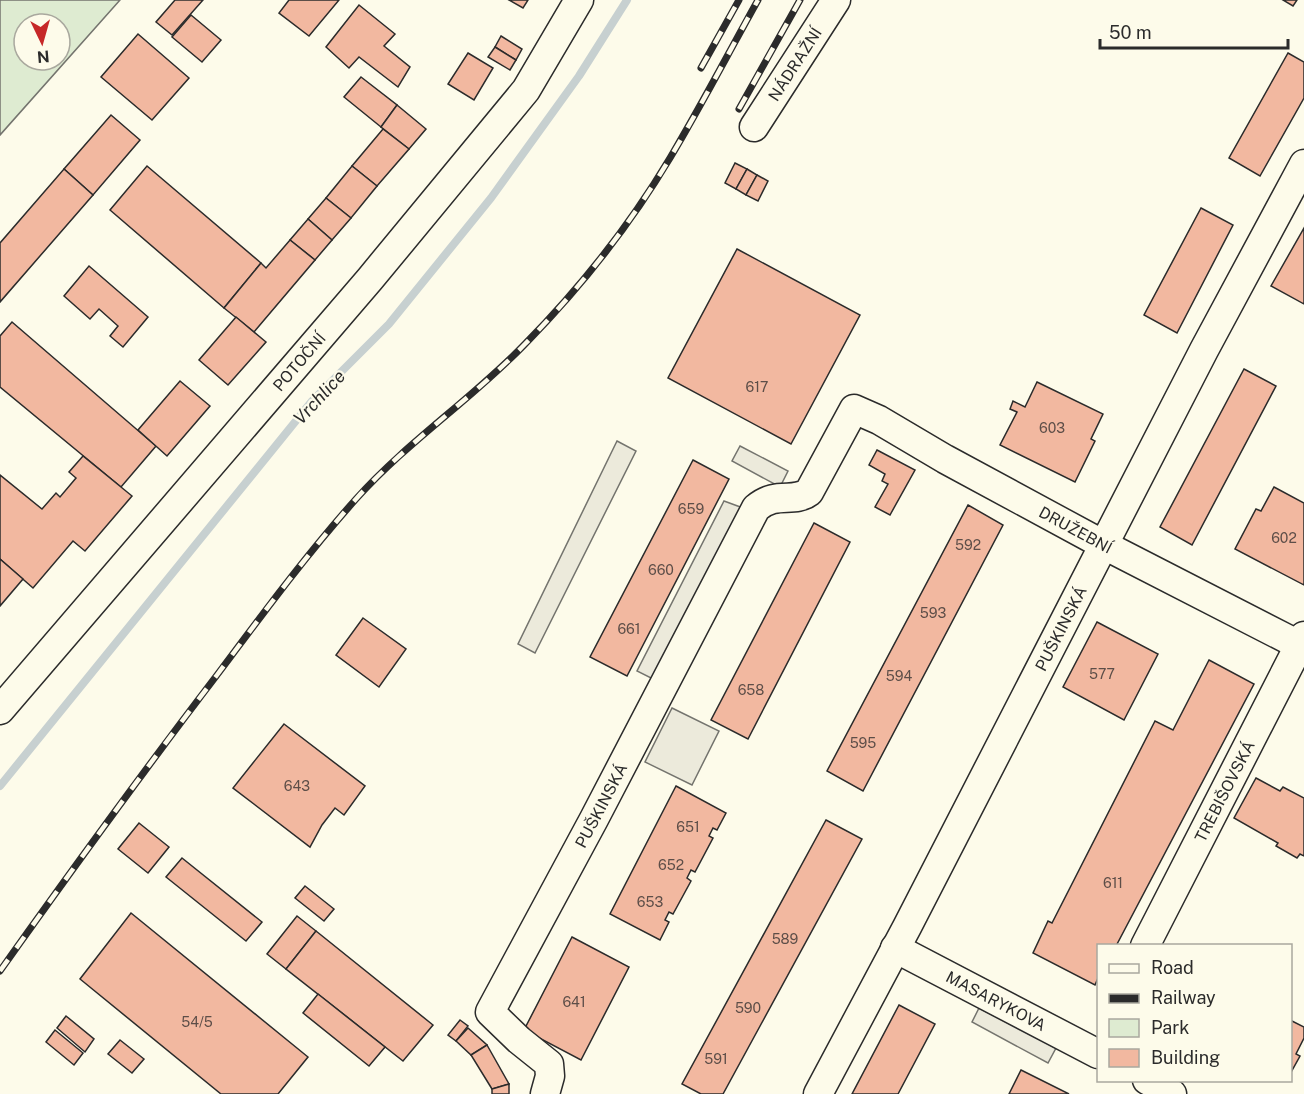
<svg xmlns="http://www.w3.org/2000/svg" width="1304" height="1094" font-family="'Public Sans',sans-serif">
  <rect width="100%" height="100%" fill="#fdfbea"/>
  <path fill="#deebd1" stroke="#74746e" stroke-width="1.5" fill-rule="evenodd" d="M0,0H120L0,135ZM24,24H60V60H24Z"/>
  <g fill="#eceadb" stroke="#74746e" stroke-width="1.5">
    <polygon points="617,441 636,451 535,653 518,644"/>
    <polygon points="740,446 788,471 780,487 732,461"/>
    <polygon points="724,501 743,508 655,680 637,671"/>
    <polygon points="672,708 719,731 692,785 645,762"/>
    <polygon points="979,1008 1056,1048 1048,1063 972,1022"/>
  </g>
  <g fill="none" stroke-linecap="round" stroke-linejoin="round">
    <polyline stroke="#c7d0d0" stroke-width="8" points="0,786 312,401 389,324 491,198 579,76 627,0"/>
  </g>
  <g fill="#f2b8a0" stroke="#2b2b2b" stroke-width="1.5">
    <polygon points="175,0 203,0 172,35 156,22"/>
    <polygon points="289,0 339,0 309,36 279,13"/>
    <polygon points="509,0 528,0 523,8"/>
    <polygon points="1283,0 1297,0 1293,6"/>
    <polygon points="359,5 395,34 384,46 410,67 398,87 359,57 349,68 326,47"/>
    <polygon points="191,15 221,40 202,62 172,37"/>
    <polygon points="138,34 189,78 152,120 101,77"/>
    <polygon points="501,36 522,49 516,60 495,47"/>
    <polygon points="495,47 516,60 510,70 488,57"/>
    <polygon points="468,53 493,68 474,100 448,84"/>
    <polygon points="1288,53 1304,62 1304,98 1260,176 1229,158"/>
    <polygon points="361,77 397,105 381,127 344,97"/>
    <polygon points="397,105 426,129 409,149 381,127"/>
    <polygon points="111,115 140,140 93,195 64,169"/>
    <polygon points="383,129 409,149 377,186 352,166"/>
    <polygon points="735,163 747,169 736,189 725,183"/>
    <polygon points="147,166 261,263 224,308 110,210"/>
    <polygon points="352,166 377,186 351,218 326,198"/>
    <polygon points="64,169 93,195 0,302 0,243"/>
    <polygon points="747,169 757,175 746,195 736,189"/>
    <polygon points="757,175 768,181 758,201 746,195"/>
    <polygon points="326,198 351,218 332,240 308,219"/>
    <polygon points="1201,208 1233,225 1177,333 1144,315"/>
    <polygon points="308,219 332,240 315,260 290,240"/>
    <polygon points="1304,228 1304,304 1271,286"/>
    <polygon points="290,240 315,260 254,332 224,308 261,263 266,268"/>
    <polygon points="737,249 860,315 791,444 668,378"/>
    <polygon points="89,266 148,317 123,347 110,336 118,326 99,309 90,319 64,296"/>
    <polygon points="236,317 266,342 228,385 199,360"/>
    <polygon points="12,322 156,446 121,487 0,387 0,336"/>
    <polygon points="1244,369 1276,386 1192,545 1160,527"/>
    <polygon points="180,381 210,406 167,456 138,430"/>
    <polygon points="1037,382 1103,414 1091,439 1095,441 1075,482 1000,445 1017,412 1010,409 1013,401 1025,407"/>
    <polygon points="877,450 915,470 890,515 875,507 888,484 882,481 885,474 869,465"/>
    <polygon points="83,456 132,496 85,551 73,541 33,588 0,559 0,475 42,509 56,493 60,497 76,478 69,472"/>
    <polygon points="693,460 729,479 627,676 590,657"/>
    <polygon points="1274,487 1304,503 1304,585 1235,549 1256,509 1261,511"/>
    <polygon points="968,505 1003,525 863,791 827,771"/>
    <polygon points="814,523 850,542 748,739 711,720"/>
    <polygon points="0,559 23,579 0,606"/>
    <polygon points="363,618 406,649 379,687 336,655"/>
    <polygon points="1097,622 1158,654 1124,720 1063,687"/>
    <polygon points="1209,660 1254,684 1116,946 1098,946 1098,978 1095,985 1033,953 1048,921 1052,923 1155,721 1173,730"/>
    <polygon points="284,724 365,786 344,815 335,808 322,825 310,847 233,788"/>
    <polygon points="1256,778 1280,791 1283,787 1304,798 1304,856 1300,854 1297,858 1276,846 1278,843 1234,818"/>
    <polygon points="676,786 726,813 717,830 713,828 709,836 713,838 695,872 691,870 687,878 691,881 673,914 669,912 665,920 669,922 660,940 610,914"/>
    <polygon points="826,820 862,839 723,1094 701,1094 682,1084"/>
    <polygon points="139,823 169,847 148,873 118,849"/>
    <polygon points="182,858 262,922 246,941 166,877"/>
    <polygon points="305,886 334,909 324,921 295,898"/>
    <polygon points="131,913 308,1057 278,1094 221,1094 80,979"/>
    <polygon points="297,916 316,931 286,969 267,954"/>
    <polygon points="316,931 433,1025 403,1061 286,969"/>
    <polygon points="572,937 629,967 581,1060 524,1030"/>
    <polygon points="318,994 385,1047 369,1066 303,1013"/>
    <polygon points="899,1005 935,1024 898,1094 852,1094"/>
    <polygon points="66,1016 94,1039 85,1052 57,1028"/>
    <polygon points="460,1020 468,1026 456,1041 448,1035"/>
    <polygon points="1290,1020 1304,1027 1304,1038 1296,1054 1300,1056 1290,1074"/>
    <polygon points="468,1028 487,1045 471,1055 456,1041"/>
    <polygon points="55,1030 83,1053 74,1065 46,1042"/>
    <polygon points="120,1040 144,1059 132,1073 108,1054"/>
    <polygon points="487,1045 509,1084 492,1089 471,1055"/>
    <polygon points="1021,1070 1069,1094 1009,1094"/>
    <polygon points="509,1084 509,1094 492,1094 492,1089"/>
  </g>
  <g fill="none" stroke-linecap="round" stroke-linejoin="round">
    <defs>
      <g id="minor">
        <path id="s1" d="M754,127L836,0"/>
        <path id="s2" d="M0,710L370,279L526,90L579,0"/>
        <path id="s3" d="M1145,946L1304,636"/>
        <path id="s4" d="M895,948L1098,1054"/>
        <polyline points="1147,1080 1172,1094"/>
        <path id="s5" d="M545,1094L550,1076L549,1064L519,1040L490,1012L594,819L756,508C777,490 793,504 809,492L854,409L879,420L945,459L1104,545L1299,645"/>
        <path id="s6" d="M818,1094L907,927L1204,350L1304,164"/>
      </g>
    </defs>
    <use href="#minor" stroke="#2b2b2b" stroke-width="31"/>
    <use href="#minor" stroke="#fdfbea" stroke-width="28"/>
    <defs>
      <g id="rail">
        <polyline points="701,68 739,0"/>
        <polyline points="739,109 800,0"/>
        <path d="M0,971C71,871 143,772 217,675C262,615 306,555 356,499C407,442 472,399 525,344C580,288 630,225 670,158C701,106 729,52 758,0"/>
      </g>
    </defs>
    <use href="#rail" stroke="#2b2b2b" stroke-width="7"/>
    <use href="#rail" stroke="#fdfbea" stroke-width="4.5" stroke-dasharray="14" stroke-linecap="butt"/>
  </g>
  <g text-anchor="middle" dominant-baseline="central" stroke-width="4.5" stroke-linejoin="round" paint-order="stroke">
    <g font-size="14" fill="#5d4e48">
      <text x="757" y="387">617</text>
      <text x="1052" y="428">603</text>
      <text x="691" y="509">659</text>
      <text x="1284" y="538">602</text>
      <text x="968" y="545">592</text>
      <text x="661" y="570">660</text>
      <text x="933" y="613">593</text>
      <text x="629" y="629">661</text>
      <text x="1102" y="674">577</text>
      <text x="899" y="676">594</text>
      <text x="751" y="690">658</text>
      <text x="863" y="743">595</text>
      <text x="297" y="786">643</text>
      <text x="688" y="827">651</text>
      <text x="671" y="865">652</text>
      <text x="1113" y="883">611</text>
      <text x="650" y="902">653</text>
      <text x="785" y="939">589</text>
      <text x="574" y="1002">641</text>
      <text x="748" y="1008">590</text>
      <text x="197" y="1022">54/5</text>
      <text x="716" y="1059">591</text>
    </g>
    <g font-size="16" fill="#2b2b2b" stroke="#fdfbea">
      <text stroke="none"><textPath href="#s1" startOffset="75">NÁDRAŽNÍ</textPath></text>
      <text stroke="none"><textPath href="#s2" startOffset="459">POTOČNÍ</textPath></text>
      <text stroke="none"><textPath href="#s5" startOffset="1083">DRUŽEBNÍ</textPath></text>
      <text stroke="none"><textPath href="#s6" startOffset="525">PUŠKINSKÁ</textPath></text>
      <text stroke="none"><textPath href="#s3" startOffset="174">TREBIŠOVSKÁ</textPath></text>
      <text stroke="none"><textPath href="#s5" startOffset="344">PUŠKINSKÁ</textPath></text>
      <text stroke="none"><textPath href="#s4" startOffset="114">MASARYKOVA</textPath></text>
    </g>
    <g font-size="18" font-style="italic" fill="#2b2b2b" stroke="#fdfbea">
      <text transform="translate(319 397) rotate(-47)">Vrchlice</text>
    </g>
  </g>
  <rect x="1097" y="944" width="195" height="138" fill="#fdfbea" stroke="#a9a89e" stroke-width="1.5"/>
  <rect x="1109" y="964" width="30" height="9" fill="#fdfbea" stroke="#a9a89e" stroke-width="1.5"/>
  <text x="1151" y="974" font-size="18" fill="#2b2b2b">Road</text>
  <rect x="1109" y="994" width="30" height="9" fill="#2b2b2b" stroke="#a9a89e" stroke-width="1.5"/>
  <text x="1151" y="1004" font-size="18" fill="#2b2b2b">Railway</text>
  <rect x="1109" y="1019" width="30" height="18" fill="#deebd1" stroke="#a9a89e" stroke-width="1.5"/>
  <text x="1151" y="1034" font-size="18" fill="#2b2b2b">Park</text>
  <rect x="1109" y="1049" width="30" height="18" fill="#f2b8a0" stroke="#a9a89e" stroke-width="1.5"/>
  <text x="1151" y="1064" font-size="18" fill="#2b2b2b">Building</text>
  <g transform="translate(42 42) rotate(175)"><circle r="28" fill="#fdfbea" stroke="#a9a89e" stroke-width="1.5"/>
  <path d="M0-4.5L10 22L0 15L-10 22Z" fill="#c62828"/>
  <text y="-9" font-size="16" font-weight="bold" text-anchor="middle" fill="#2b2b2b">N</text>
  </g>
  <path d="M1100 39v9h188v-9" fill="none" stroke="#2b2b2b" stroke-width="3"/>
  <text x="1109" y="39" font-size="18" fill="#2b2b2b" stroke="#fdfbea" stroke-width="4.5" paint-order="stroke">50 m</text>
</svg>
